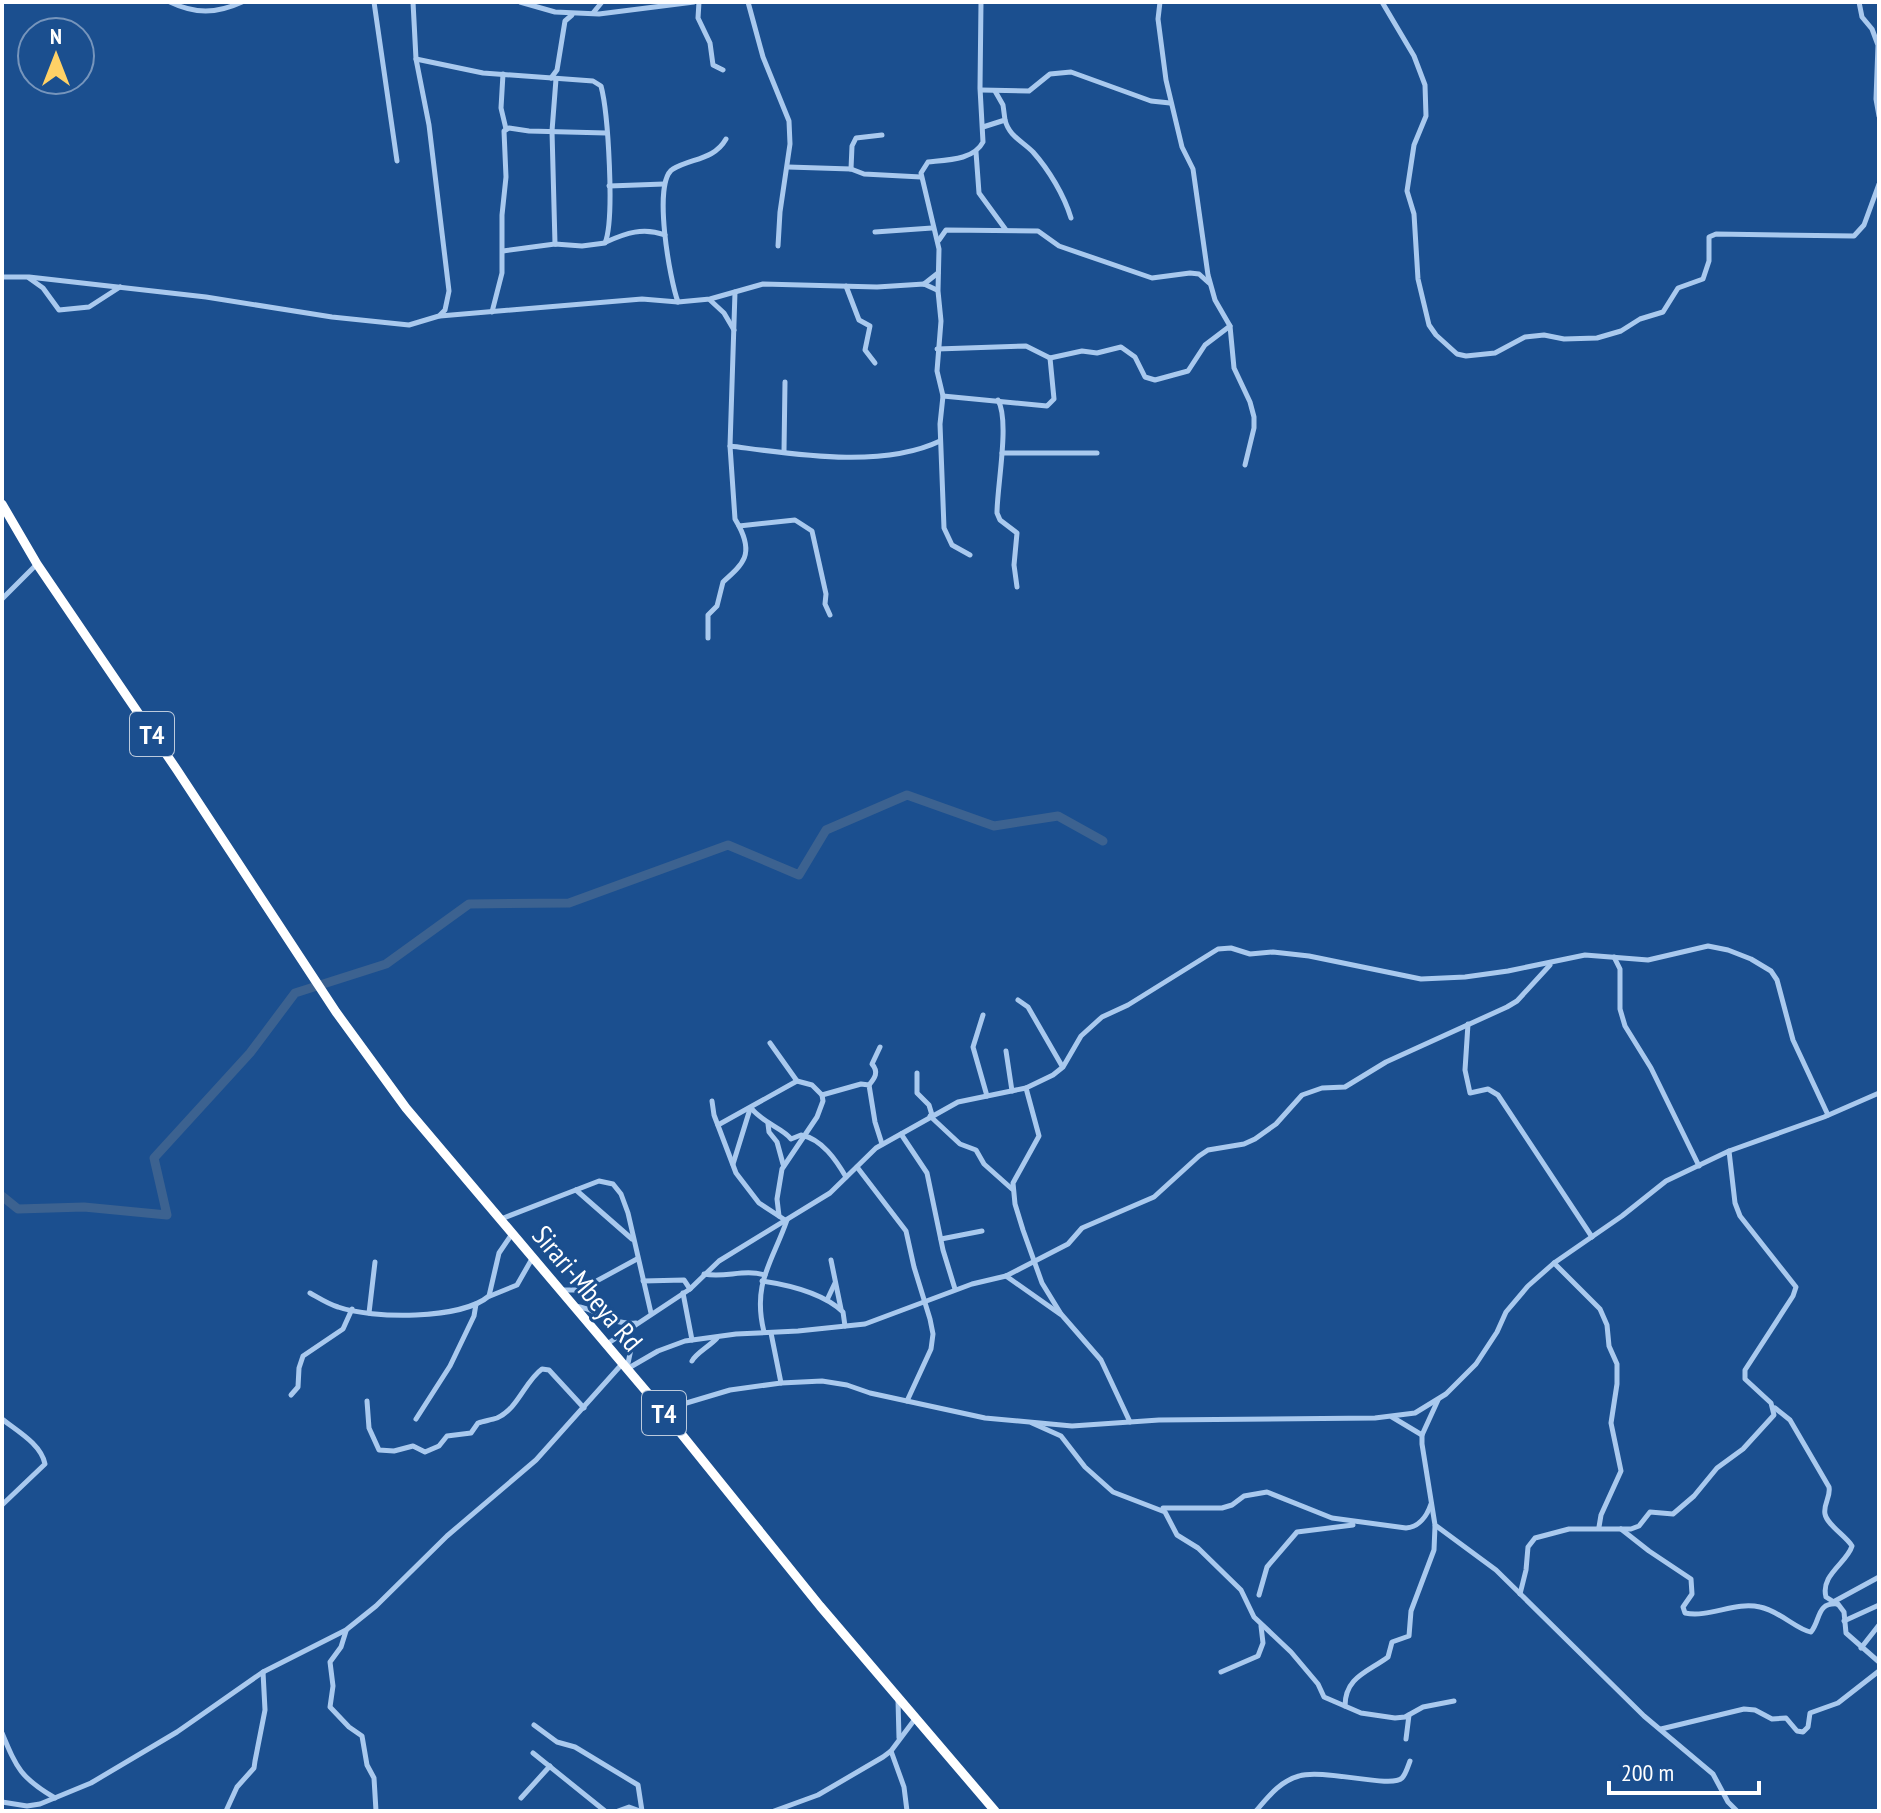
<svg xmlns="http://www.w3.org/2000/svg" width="1881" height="1813" font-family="'PT Sans Narrow',sans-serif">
  <rect width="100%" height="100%" fill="#1b4f8f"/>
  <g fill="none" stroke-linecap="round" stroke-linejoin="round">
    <polyline stroke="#3c6290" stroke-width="9" points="2,1196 18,1209 84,1207 167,1215 154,1158 250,1053 295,993 386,964 469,904 569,903 728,845 799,875 826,830 907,795 994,826 1058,816 1103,841"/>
    <g stroke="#a9c9ee" stroke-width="5">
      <path d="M170,2C195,14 216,14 242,2"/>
      <polyline points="374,2 397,161"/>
      <polyline points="520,2 555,12 599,14 694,2"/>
      <polyline points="699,2 698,18 710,43 713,65 723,70"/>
      <polyline points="748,2 763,57 789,121 790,144 780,212 778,246"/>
      <polyline points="1160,2 1158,19 1166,80 1182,147 1193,169 1208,275 1215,300 1230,326 1234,368 1250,402 1254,417 1254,428 1245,465"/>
      <polyline points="1382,2 1414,56 1425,85 1426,116 1414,145 1407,191 1414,214 1418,279 1429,325 1436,335 1457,354 1466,356 1495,353 1525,337 1544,335 1564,339 1597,338 1621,331 1640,319 1663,312 1678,288 1703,279 1709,261 1709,237 1716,234 1854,236 1864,225 1879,184"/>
      <polyline points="1859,2 1862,17 1872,29 1878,45 1876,99 1879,116"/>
      <polyline points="593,13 602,2"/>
      <path d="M416,59L483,73L593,81L601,86C608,112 615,219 605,243L582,246L555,244L503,251"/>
      <polyline points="503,74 501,108 506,129"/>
      <polyline points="551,78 557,70 565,21 572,15"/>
      <polyline points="981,90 1029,91 1050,74 1071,72 1151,101 1170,103"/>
      <path d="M1005,120C1009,136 1022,141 1033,152C1049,170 1064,195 1071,218"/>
      <polyline points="983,127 1005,120 1003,105 995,91"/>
      <polyline points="552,131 555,244"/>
      <polyline points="552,131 556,79"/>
      <polyline points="976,152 979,193 1006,230"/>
      <polyline points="788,167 851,169 864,174 921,177"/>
      <polyline points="851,169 852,146 856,138 882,135"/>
      <polyline points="609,186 664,184"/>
      <polyline points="875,232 932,228"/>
      <polyline points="939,240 946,230 1038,231 1059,246 1152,278 1190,273 1199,274 1209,283"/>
      <path d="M606,242C626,233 643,227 665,235"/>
      <polyline points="2,277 29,277 206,297 332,317 409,325 439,316 445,310 449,291 429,125 416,59 413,2"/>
      <polyline points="29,278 43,288 59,310 89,307 120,287"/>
      <polyline points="924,284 938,273"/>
      <polyline points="846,286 859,320 870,326 865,350 875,363"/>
      <polyline points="735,292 730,446 735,519 739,526 795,520 812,531 826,594 825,604 830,615"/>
      <polyline points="710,300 724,313 734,330"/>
      <path d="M678,302C670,281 652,181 673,169C692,158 714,160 726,139"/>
      <polyline points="492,312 502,273 502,215 506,177 504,131 509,128 529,131 606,133"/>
      <polyline points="440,316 642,299 678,302 710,299 763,284 877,287 924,284 937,290"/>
      <polyline points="937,349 1026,346 1050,358 1082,351 1097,353 1121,347 1135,357 1145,377 1155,380 1188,371 1205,345 1230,326"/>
      <polyline points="943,396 1047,406 1054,399 1050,358"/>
      <path d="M998,400C1010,421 997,486 997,513L1000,520L1017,533L1014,565L1017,587"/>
      <path d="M730,446C793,454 882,469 940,441"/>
      <polyline points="784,451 785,382"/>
      <polyline points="1002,453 1097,453"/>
      <path d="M970,555L952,545L944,528L940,424L943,396L937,371L941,321L938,291L939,249L921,173L928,162C947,160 974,160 983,142L980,88L981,2"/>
      <polyline points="2,599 37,564"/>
      <path d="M708,638V615L717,606L723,582C743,564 754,555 739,526"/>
      <polyline points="1614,957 1620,969 1620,1009 1625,1026 1651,1068 1699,1166"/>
      <polyline points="1018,1000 1028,1007 1062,1066"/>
      <polyline points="983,1015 973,1047 987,1096"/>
      <polyline points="1468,1024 1465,1070 1470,1093 1488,1089 1498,1095 1592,1237"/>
      <polyline points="770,1043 797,1081 812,1085 822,1095 861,1084 869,1085 875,1122 882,1144"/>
      <polyline points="1006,1051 1012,1091"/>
      <polyline points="917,1073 917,1093 929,1105 932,1115"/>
      <path d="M869,1085C875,1078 879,1072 872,1064L880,1047"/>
      <polyline points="1026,1088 1039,1136 1013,1183 1015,1204 1023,1230 1042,1283 1061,1314 1101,1360 1130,1422"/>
      <polyline points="712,1101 714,1115 736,1173 759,1203 785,1220"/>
      <path d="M751,1108C764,1124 783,1128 791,1139L801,1135C822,1139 836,1160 846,1177"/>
      <polyline points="930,1116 960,1144 976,1150 984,1164 1012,1189"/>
      <polyline points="768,1124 769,1132 777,1142 783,1164"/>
      <polyline points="718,1125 797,1081"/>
      <polyline points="901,1134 927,1173 943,1250 955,1289"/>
      <polyline points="733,1164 750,1109"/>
      <polyline points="857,1167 906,1231 914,1267 930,1319 933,1334 931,1349 907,1401"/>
      <polyline points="576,1190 632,1239"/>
      <polyline points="779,1216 777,1199 782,1169 817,1117 823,1101 822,1095"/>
      <polyline points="501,1219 599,1181 613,1184 621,1194 628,1213 651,1313"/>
      <polyline points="941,1239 982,1231"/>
      <polyline points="831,1260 841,1309"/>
      <polyline points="1554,1263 1600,1309 1607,1325 1609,1346 1617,1364 1617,1384 1611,1423 1621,1471 1601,1515 1599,1527"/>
      <path d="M704,1274C725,1278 744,1269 765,1275"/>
      <polyline points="1006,1276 1060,1314"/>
      <polyline points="643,1281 684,1280 690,1289"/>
      <path d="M762,1281C789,1285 823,1293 843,1312L845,1326"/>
      <polyline points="563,1290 580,1290 637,1259"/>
      <path d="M310,1293C319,1298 328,1304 338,1307C372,1319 461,1320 489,1296L499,1253L512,1234"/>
      <polyline points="683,1293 692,1340"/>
      <polyline points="490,1296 517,1285 533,1257"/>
      <polyline points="827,1300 835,1283"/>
      <path d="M575,1306C602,1310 608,1325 636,1323"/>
      <polyline points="369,1313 375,1262"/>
      <path d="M764,1332C752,1283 772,1263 787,1220"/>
      <polyline points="771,1333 781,1383"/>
      <polyline points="607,1344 690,1289 719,1261 830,1193 876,1148 958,1102 1026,1088 1053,1075 1063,1067 1081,1036 1102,1017 1128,1005 1218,949 1231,948 1250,954 1273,952 1309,956 1421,979 1465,977 1508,971 1585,955 1648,960 1708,946 1728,950 1751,959 1771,971 1777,980 1793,1040 1828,1115"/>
      <path d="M692,1361C696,1353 710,1346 717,1338"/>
      <polyline points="627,1368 631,1349 629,1329"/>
      <polyline points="627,1369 658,1351 685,1341 736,1334 798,1331 865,1324 972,1284 1006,1276 1068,1244 1082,1228 1154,1197 1199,1156 1208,1150 1244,1144 1255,1139 1276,1124 1302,1095 1322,1088 1345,1087 1386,1062 1507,1007 1517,1001 1550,965"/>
      <polyline points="291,1395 298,1387 299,1368 303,1356 343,1329 352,1309"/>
      <polyline points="1438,1400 1422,1435 1422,1444 1435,1525 1496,1570 1644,1716 1713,1774 1728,1802 1737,1811"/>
      <path d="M367,1401L369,1428L379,1450L394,1451L413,1446L425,1452L439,1446L447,1436L471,1433L478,1423C484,1421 491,1420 497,1418C518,1409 525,1381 542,1369L549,1370L584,1408"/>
      <path d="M1775,1408L1790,1420L1829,1487C1831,1497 1823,1504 1825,1514C1827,1525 1846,1536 1852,1546C1847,1563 1820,1575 1826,1597L1837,1604"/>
      <polyline points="663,1410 730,1390 781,1383 822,1381 847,1385 870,1393 985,1418 1072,1426 1159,1420 1375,1418 1415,1413 1446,1394 1476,1364 1497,1332 1506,1312 1528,1286 1554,1263 1622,1216 1666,1181 1729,1151 1824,1117 1879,1093"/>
      <polyline points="1392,1417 1422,1435"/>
      <path d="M2,1419C17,1431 41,1444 45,1464L2,1505"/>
      <polyline points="416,1419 450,1366 474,1316 476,1304"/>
      <polyline points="1032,1423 1061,1436 1085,1467 1113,1492 1165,1512 1177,1535 1198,1548 1241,1590 1254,1617 1291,1652 1318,1684 1324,1697 1361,1713 1395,1718 1405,1717 1423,1707 1454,1701"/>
      <path d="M1163,1508H1222L1232,1505L1244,1496L1267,1492L1332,1518L1406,1528C1419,1527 1427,1516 1431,1504"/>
      <path d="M1621,1529L1649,1551L1691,1579L1692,1594L1683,1607L1685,1613C1710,1618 1735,1601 1760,1607C1780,1611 1797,1630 1811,1632C1821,1620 1816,1602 1838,1604L1844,1612L1846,1633L1879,1662"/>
      <polyline points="1520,1594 1526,1570 1528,1547 1535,1538 1569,1529 1631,1529 1639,1526 1650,1512 1673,1514 1694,1496 1717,1468 1743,1449 1774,1415 1771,1403 1745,1379 1745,1370 1793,1296 1796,1287 1740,1216 1735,1203 1729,1151"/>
      <polyline points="1259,1595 1267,1567 1297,1532 1353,1525"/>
      <polyline points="1835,1601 1879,1577"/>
      <polyline points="1844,1621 1879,1605"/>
      <polyline points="346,1631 341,1647 330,1662 333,1686 330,1707 349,1727 362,1736 367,1765 374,1778 376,1811"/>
      <polyline points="1861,1648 1879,1625"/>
      <polyline points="1221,1672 1258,1656 1263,1643 1261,1626"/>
      <polyline points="898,1700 899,1738"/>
      <path d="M1345,1706C1345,1677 1368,1672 1388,1657L1392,1642L1409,1636L1411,1611L1434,1550L1435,1526"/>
      <polyline points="534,1725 557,1742 575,1747 638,1785 642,1811"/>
      <polyline points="1661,1729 1744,1709 1755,1710 1772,1719 1786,1718 1797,1731 1803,1732 1808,1727 1810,1713 1838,1703 1879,1671"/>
      <path d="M2,1733C17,1769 21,1778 55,1798"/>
      <polyline points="1406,1739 1409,1715"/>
      <polyline points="891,1751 904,1787 907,1811"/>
      <polyline points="533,1753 605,1811"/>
      <polyline points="521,1798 550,1766"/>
      <polyline points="2,1802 27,1806 40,1804 91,1783 177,1732 263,1672 346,1630 376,1606 447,1536 536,1460 622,1364"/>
      <polyline points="226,1811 237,1787 254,1768 255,1761 265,1710 263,1672"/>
      <polyline points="618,1811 629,1807 640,1811"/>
      <polyline points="774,1811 818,1795 883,1757 891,1751 915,1719"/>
      <path d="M1256,1811C1268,1797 1280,1781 1299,1776C1322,1768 1392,1789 1402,1778C1406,1774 1408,1766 1410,1761"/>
    </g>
    <polyline stroke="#fff" stroke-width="9" points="2,504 37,564 177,770 336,1012 406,1108 662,1410 820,1606 995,1811"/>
  </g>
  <g text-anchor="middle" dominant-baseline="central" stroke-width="6" stroke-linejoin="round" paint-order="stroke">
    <g fill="#1b4f8f" stroke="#bbcadd" stroke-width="2">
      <rect x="130" y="712" width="44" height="44" rx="6"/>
      <rect x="642" y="1391" width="44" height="44" rx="6"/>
    </g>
    <g font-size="26" font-weight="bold" fill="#fff">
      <text x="152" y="734">T4</text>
      <text x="664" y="1413">T4</text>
    </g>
    <g font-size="28" fill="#fff" stroke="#1b4f8f">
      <text transform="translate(588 1288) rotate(50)">Sirari-Mbeya Rd</text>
    </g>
  </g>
  <rect width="1881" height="1813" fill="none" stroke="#ffffff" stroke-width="8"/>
  <g transform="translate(56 56)"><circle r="38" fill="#1b4f8f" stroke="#7695bc" stroke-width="2"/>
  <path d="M0-6L14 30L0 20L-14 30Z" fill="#ffd166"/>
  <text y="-12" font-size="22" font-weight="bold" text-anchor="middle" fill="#ffffff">N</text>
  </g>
  <path d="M1609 1781v12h150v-12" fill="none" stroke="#ffffff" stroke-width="4"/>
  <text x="1621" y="1781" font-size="24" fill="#ffffff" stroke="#1b4f8f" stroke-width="6" paint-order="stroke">200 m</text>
</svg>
